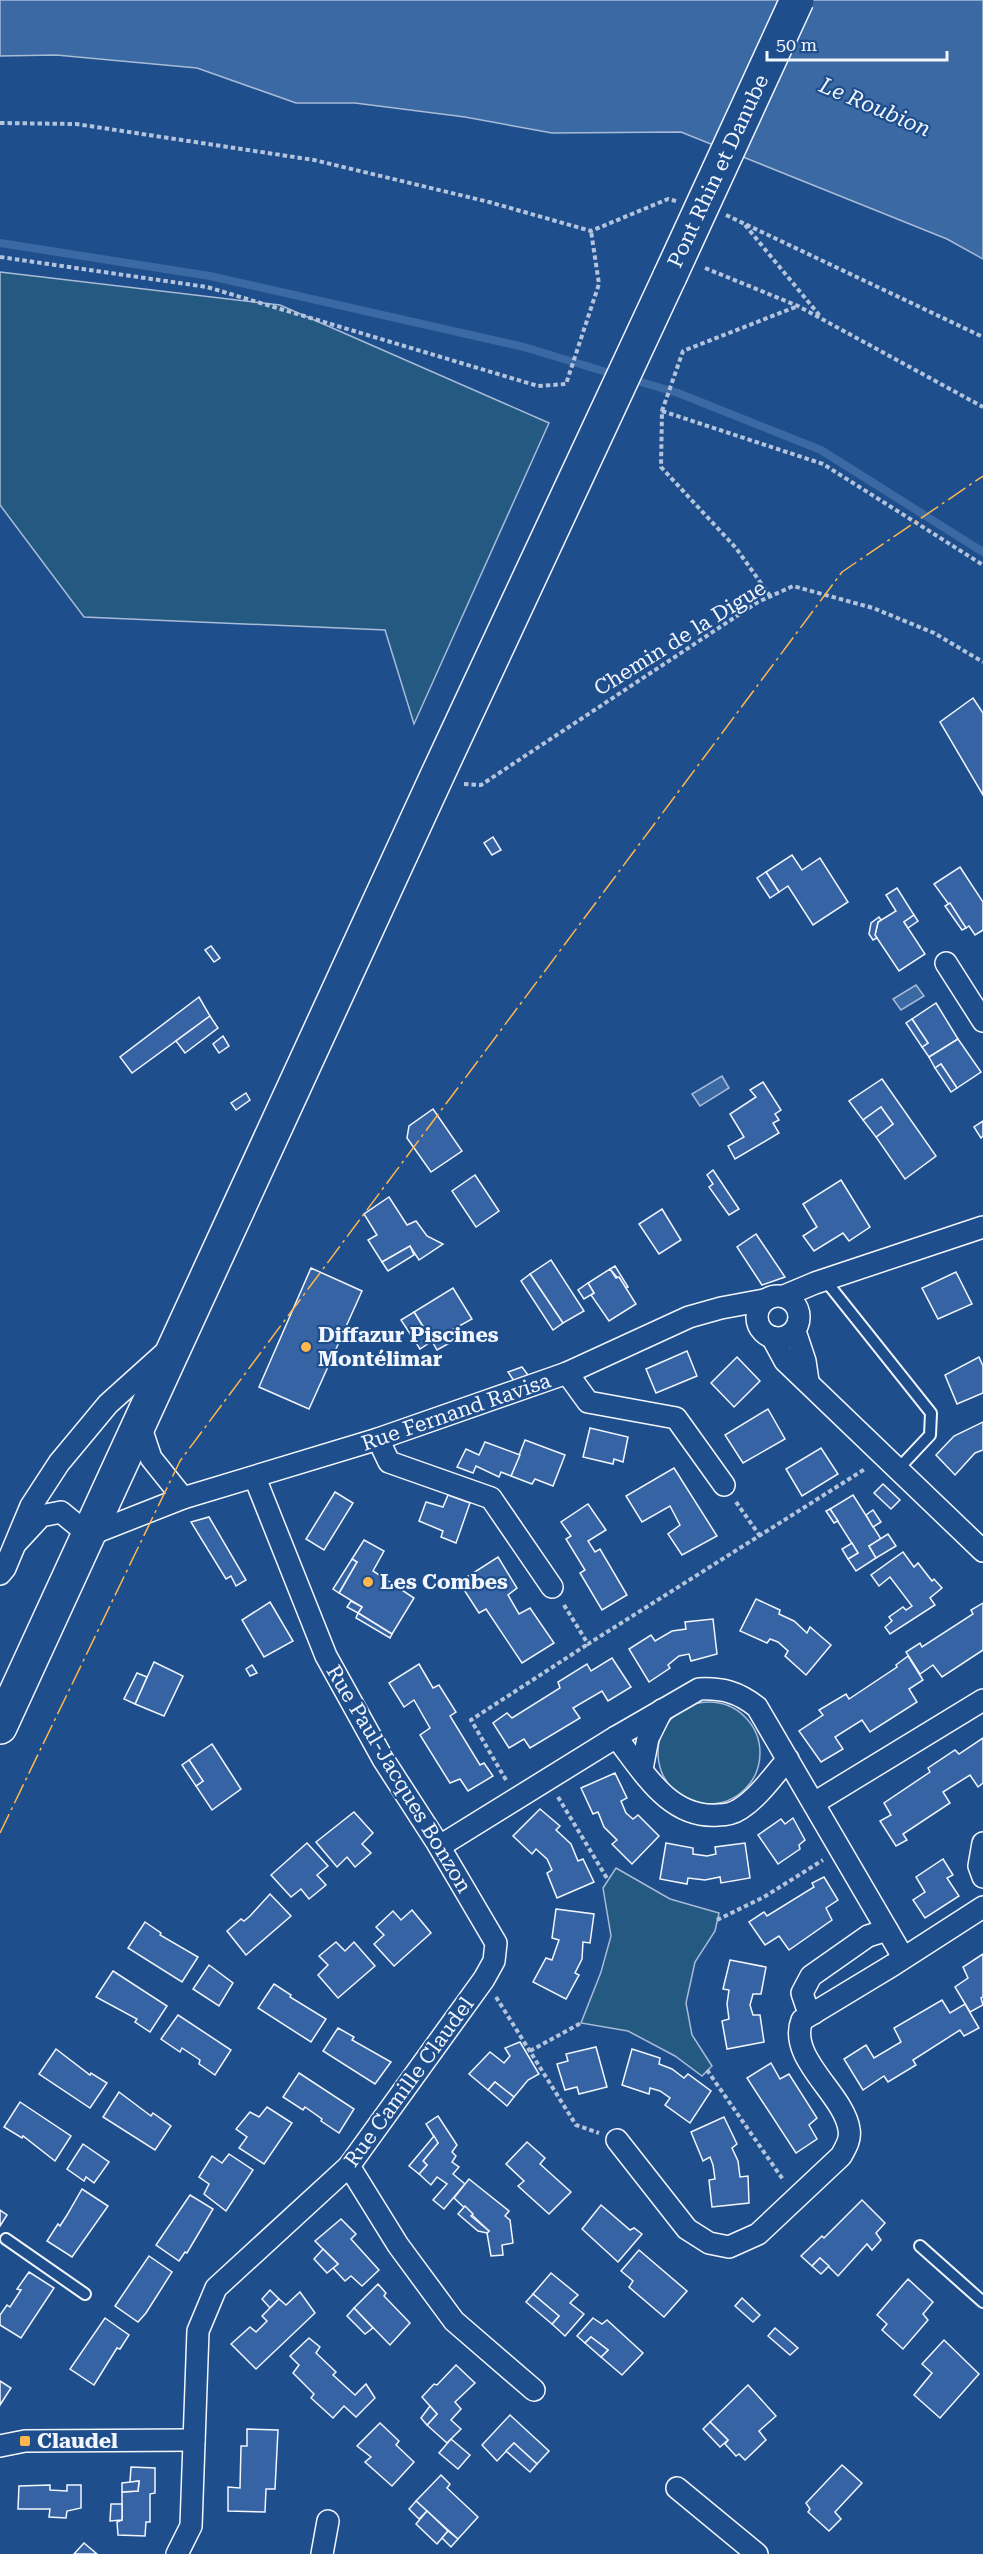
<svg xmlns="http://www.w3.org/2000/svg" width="983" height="2554" font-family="'Roboto Serif',serif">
  <rect width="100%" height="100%" fill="#1f4e8c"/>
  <g fill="#245a82" stroke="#a8bbd7" stroke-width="1.5">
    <polygon points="0,272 280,305 549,423 414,724 385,630 84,617 0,505"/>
    <circle cx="709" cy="1753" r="51"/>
    <polygon points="616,1868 670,1899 719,1913 715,1931 695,1962 686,2003 692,2035 712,2066 702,2076 675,2056 628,2031 581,2023 601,1972 611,1936 603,1888"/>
  </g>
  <g fill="#3b69a3" stroke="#a8bbd7" stroke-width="1.5">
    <polygon points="0,0 983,0 983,259 947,239 681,132 552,133 465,117 355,103 296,103 197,68 56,55 0,56"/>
    <polygon points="916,985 924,996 901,1010 893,999"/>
    <polygon points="722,1076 729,1088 700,1106 692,1094"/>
  </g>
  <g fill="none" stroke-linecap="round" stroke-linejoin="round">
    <g stroke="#3b69a3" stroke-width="8">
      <polyline points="0,243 210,276 524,347 616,375"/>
      <polyline points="631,379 678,393 821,450 983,552"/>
    </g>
  </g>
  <g fill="#3563a3" stroke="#f2f6ff" stroke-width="1.5">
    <polygon points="973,698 983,713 983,795 940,722"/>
    <polygon points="493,837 501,850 492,855 484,843"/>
    <polygon points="792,855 802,870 820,858 848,902 813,925 788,886 779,892 766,872"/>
    <polygon points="960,867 983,902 983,930 975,935 969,926 966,928 934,884"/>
    <polygon points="766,872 779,892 770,898 757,878"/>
    <polygon points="897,888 914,915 904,922 925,954 899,971 875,935 878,922 896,911 886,895"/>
    <polygon points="950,903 966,928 962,930 945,906"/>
    <polygon points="914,915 918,921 908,928 904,922"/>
    <polygon points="879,917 881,920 878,922 875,935 877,938 873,940 869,934 871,923"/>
    <polygon points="211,946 220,958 214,962 205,950"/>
    <polygon points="199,997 210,1016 132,1073 120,1057"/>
    <polygon points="936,1003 958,1039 929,1057 922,1047 928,1043 912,1019"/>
    <polygon points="210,1016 218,1028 185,1053 176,1041"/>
    <polygon points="912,1019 928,1043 922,1047 906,1023"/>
    <polygon points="223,1036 229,1046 219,1053 213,1044"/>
    <polygon points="958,1039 981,1072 957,1088 941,1064 935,1068 929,1057"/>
    <polygon points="941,1064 957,1088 951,1092 935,1068"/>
    <polygon points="882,1079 936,1156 905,1179 876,1137 893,1124 881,1107 863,1120 849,1101"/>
    <polygon points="763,1082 781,1110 775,1114 779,1120 773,1123 779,1133 735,1159 728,1146 744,1137 730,1114 756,1097 750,1090"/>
    <polygon points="246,1093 250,1100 236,1110 231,1103"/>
    <polygon points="881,1107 893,1124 876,1137 863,1120"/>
    <polygon points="433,1109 462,1151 431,1172 407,1138 409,1126"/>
    <polygon points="983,1121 983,1136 981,1138 974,1127"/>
    <polygon points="713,1170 739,1209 729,1215 709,1187 713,1184 707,1175"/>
    <polygon points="475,1175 499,1211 476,1227 452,1191"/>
    <polygon points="841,1180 870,1227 849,1241 843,1233 814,1251 803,1236 817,1227 803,1204"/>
    <polygon points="389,1197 407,1225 416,1221 427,1236 443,1244 419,1260 410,1246 382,1262 368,1240 377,1235 364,1214"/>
    <polygon points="662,1209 681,1240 659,1254 639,1224"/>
    <polygon points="756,1234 785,1277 762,1285 737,1247"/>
    <polygon points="410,1246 414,1255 388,1271 382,1262"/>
    <polygon points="551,1260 584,1311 563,1323 530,1274"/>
    <polygon points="615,1266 628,1287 626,1288 610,1269"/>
    <polygon points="311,1268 362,1291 309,1409 259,1387"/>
    <polygon points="610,1269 616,1278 619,1277 636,1304 609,1321 591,1295 594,1293 588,1283"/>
    <polygon points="956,1272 972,1304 938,1319 922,1288"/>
    <polygon points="530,1274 563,1323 553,1330 521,1281"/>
    <polygon points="588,1283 594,1293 584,1299 578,1290"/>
    <polygon points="453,1288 472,1319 432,1341 414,1312"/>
    <polygon points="414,1312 432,1341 420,1349 401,1320"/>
    <polygon points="459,1327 464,1335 437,1350 432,1341"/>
    <polygon points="687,1351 697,1376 656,1393 646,1369"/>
    <polygon points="737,1357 760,1381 734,1407 711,1383"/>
    <polygon points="979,1357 983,1366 983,1393 957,1404 945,1375"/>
    <polygon points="522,1367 528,1375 514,1381 508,1372"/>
    <polygon points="768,1409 785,1439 743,1463 725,1435"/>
    <polygon points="983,1422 983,1450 975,1453 955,1475 936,1455 954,1436"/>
    <polygon points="590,1428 628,1437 623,1462 614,1459 613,1464 583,1457"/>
    <polygon points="525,1440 565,1455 553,1486 535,1479 532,1484 511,1476"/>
    <polygon points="485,1442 520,1455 511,1476 501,1472 499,1477 476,1466 473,1473 457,1467 466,1449 479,1455"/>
    <polygon points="821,1448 838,1474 802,1496 786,1469"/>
    <polygon points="674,1468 717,1536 682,1555 668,1534 680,1525 670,1506 642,1522 626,1496"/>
    <polygon points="883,1484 900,1500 891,1509 874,1493"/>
    <polygon points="335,1492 353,1503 324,1550 306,1539"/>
    <polygon points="448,1495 470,1503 456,1543 441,1537 443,1531 419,1521 426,1502 443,1507"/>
    <polygon points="853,1495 881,1539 869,1546 876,1558 856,1571 848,1559 858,1553 830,1509"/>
    <polygon points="588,1504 606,1530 588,1541 595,1552 600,1549 627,1595 602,1610 580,1573 585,1570 566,1539 571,1536 561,1522"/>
    <polygon points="830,1509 838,1521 834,1523 826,1511"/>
    <polygon points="873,1510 881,1522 873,1527 866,1515"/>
    <polygon points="209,1517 246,1580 236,1586 231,1576 226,1579 191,1522"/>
    <polygon points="888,1534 896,1546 876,1558 869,1546"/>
    <polygon points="364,1540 384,1551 373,1571 414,1598 392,1634 358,1613 362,1607 339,1593 357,1562 352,1559"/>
    <polygon points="852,1543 858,1553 848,1559 842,1549"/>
    <polygon points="903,1552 914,1567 918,1563 932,1581 934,1579 942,1588 930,1598 935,1605 890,1634 885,1627 892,1621 889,1617 903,1607 906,1610 912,1606 890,1577 879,1586 871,1575"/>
    <polygon points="498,1557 517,1588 508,1595 519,1614 530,1608 554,1643 522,1663 486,1609 479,1613 459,1582"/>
    <polygon points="352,1559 357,1562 339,1593 333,1589"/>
    <polygon points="756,1599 780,1610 779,1614 794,1621 807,1633 810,1627 831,1645 806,1675 785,1656 788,1651 778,1642 770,1639 767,1643 740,1631"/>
    <polygon points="351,1601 362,1607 358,1613 347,1607"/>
    <polygon points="270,1602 293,1641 264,1657 242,1620"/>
    <polygon points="983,1603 983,1650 942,1677 933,1665 920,1674 906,1652 920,1643 922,1647 973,1614 971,1610"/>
    <polygon points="358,1613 392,1634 390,1638 356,1618"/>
    <polygon points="713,1619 717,1654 691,1661 689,1654 679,1656 668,1665 670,1668 649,1682 629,1649 651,1635 655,1641 672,1631 686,1629 685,1622"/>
    <polygon points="908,1656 923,1680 909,1689 917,1702 870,1732 862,1720 835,1737 843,1749 821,1762 799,1731 823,1715 819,1710 846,1694 849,1699 897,1667 896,1665"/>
    <polygon points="612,1658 631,1687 608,1701 602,1691 573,1708 580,1718 530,1748 524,1739 509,1748 493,1723 507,1713 512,1718 560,1688 558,1682 587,1664 591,1671"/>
    <polygon points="154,1662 183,1676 164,1716 135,1704"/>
    <polygon points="419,1664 433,1688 439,1685 456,1712 450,1716 480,1765 484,1763 493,1776 468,1791 460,1779 450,1783 420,1735 430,1728 414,1700 404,1707 389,1683"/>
    <polygon points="252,1665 257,1673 250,1676 246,1669"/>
    <polygon points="137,1673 147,1677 135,1704 124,1699"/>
    <polygon points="983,1738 983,1783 978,1787 970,1775 943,1792 950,1803 903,1834 907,1840 896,1846 880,1821 891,1815 884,1803 930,1772 928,1768 955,1750 959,1754"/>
    <polygon points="212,1744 241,1789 212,1810 196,1786 203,1781 189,1760"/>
    <polygon points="189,1760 203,1781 196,1786 182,1765"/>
    <polygon points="615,1773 627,1798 621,1801 626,1813 633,1819 638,1815 659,1836 632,1864 612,1844 617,1840 604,1827 598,1812 593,1814 581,1788"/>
    <polygon points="540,1809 560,1826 556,1830 571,1844 578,1861 583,1859 594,1882 557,1898 547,1873 552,1870 547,1859 536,1849 532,1854 513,1836"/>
    <polygon points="354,1812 373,1833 362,1844 371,1853 355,1867 347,1857 337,1867 316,1842"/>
    <polygon points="793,1818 805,1840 799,1845 800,1849 778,1864 758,1835 781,1819 785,1824"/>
    <polygon points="307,1843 328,1866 317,1875 326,1885 309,1899 301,1889 291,1897 271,1875"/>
    <polygon points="666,1843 693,1848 693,1854 707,1856 716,1854 715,1847 745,1843 750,1878 721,1883 720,1877 705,1880 688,1878 687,1884 660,1879"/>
    <polygon points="943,1859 953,1875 947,1878 959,1896 925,1918 913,1900 925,1892 916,1877"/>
    <polygon points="824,1877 838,1900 826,1908 832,1920 789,1950 779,1936 765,1945 749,1922 764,1912 767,1916 814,1887 812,1883"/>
    <polygon points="270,1894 291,1916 246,1955 227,1931 241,1919 244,1921 250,1916"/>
    <polygon points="556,1909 594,1914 590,1943 583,1942 582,1959 575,1973 579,1975 566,1999 533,1982 546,1958 552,1960 559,1940 552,1938"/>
    <polygon points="412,1910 431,1933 394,1966 374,1944 384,1935 376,1927 393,1911 401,1920"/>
    <polygon points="145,1922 161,1933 160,1935 198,1957 182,1982 128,1948"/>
    <polygon points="336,1942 345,1951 354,1942 375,1966 338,1998 318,1975 328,1965 319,1956"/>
    <polygon points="983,1954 983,1997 981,1998 983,2005 970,2012 955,1987 968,1978 963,1967"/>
    <polygon points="730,1960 766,1967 761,1994 753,1994 750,2005 753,2015 760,2015 764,2042 727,2049 722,2021 729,2019 727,2004 729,1990 723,1989"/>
    <polygon points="209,1965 233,1983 219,2006 193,1989"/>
    <polygon points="113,1971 167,2006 150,2032 135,2022 137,2019 96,1997"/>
    <polygon points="274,1984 291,1995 290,1997 326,2019 311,2042 258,2008"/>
    <polygon points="942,2000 950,2013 965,2004 979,2028 964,2036 960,2030 913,2060 916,2065 888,2082 884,2076 863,2090 844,2059 866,2045 874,2058 901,2042 894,2028"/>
    <polygon points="178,2015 231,2050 215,2075 199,2064 200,2060 182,2048 180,2052 161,2039"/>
    <polygon points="338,2028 354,2037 352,2040 391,2062 375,2084 323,2051"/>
    <polygon points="520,2042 539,2074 528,2080 514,2097 495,2082 488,2090 469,2074 490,2052 504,2063 510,2056 505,2048"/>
    <polygon points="596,2047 607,2087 579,2094 577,2087 565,2090 557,2064 568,2061 566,2054"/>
    <polygon points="56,2049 90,2075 91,2073 107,2083 90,2108 39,2074"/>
    <polygon points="632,2049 660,2058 659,2064 672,2069 684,2078 688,2074 711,2091 690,2123 665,2105 670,2098 660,2091 650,2088 649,2094 622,2085"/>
    <polygon points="771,2063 780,2079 789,2074 817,2118 809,2125 817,2139 796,2153 747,2078"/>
    <polygon points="299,2073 354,2109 339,2133 321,2121 322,2119 305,2107 303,2110 283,2097"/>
    <polygon points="495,2082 514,2097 507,2106 488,2090"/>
    <polygon points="119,2092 151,2116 153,2113 171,2126 155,2150 103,2117"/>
    <polygon points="20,2102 71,2136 55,2161 23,2136 22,2138 4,2127"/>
    <polygon points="267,2107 292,2123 264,2164 239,2148 247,2137 236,2129 250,2112 259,2117"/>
    <polygon points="438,2116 457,2145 452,2152 456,2156 452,2162 459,2167 453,2174 465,2184 444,2209 433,2200 447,2184 437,2177 431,2185 419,2174 427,2165 423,2161 438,2143 426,2124"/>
    <polygon points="724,2117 737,2144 732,2148 738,2161 740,2177 748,2176 749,2203 712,2207 709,2180 715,2179 713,2165 710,2157 703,2161 691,2132"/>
    <polygon points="434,2136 438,2143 423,2161 427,2165 419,2174 409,2166"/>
    <polygon points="527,2142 545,2158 540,2164 571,2192 549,2214 518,2186 524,2181 506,2164"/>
    <polygon points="83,2144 109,2162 94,2183 86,2177 84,2181 67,2169"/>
    <polygon points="229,2154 253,2170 226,2211 204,2194 209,2184 199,2177 212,2156 222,2163"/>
    <polygon points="469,2179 509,2211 505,2216 510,2220 513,2243 502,2245 503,2255 491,2256 487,2233 489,2231 454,2198"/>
    <polygon points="82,2189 108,2206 72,2257 47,2241 58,2224 60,2226 67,2215"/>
    <polygon points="190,2195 213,2209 187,2253 185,2252 179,2261 156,2245"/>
    <polygon points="862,2200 885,2223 876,2233 881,2240 872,2250 867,2244 838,2276 820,2258 812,2266 801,2256 822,2236 824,2238"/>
    <polygon points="601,2205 630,2230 634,2228 642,2234 618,2262 582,2229"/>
    <polygon points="465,2206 473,2214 471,2216 489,2231 487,2233 478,2231 458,2214"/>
    <polygon points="0,2210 7,2215 0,2226"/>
    <polygon points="341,2219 356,2234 351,2239 379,2270 362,2286 351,2276 345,2281 333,2268 338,2264 315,2241"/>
    <polygon points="323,2249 338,2264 327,2273 314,2259"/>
    <polygon points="639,2250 687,2291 664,2317 629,2287 633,2281 621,2271"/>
    <polygon points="149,2256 172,2272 146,2313 138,2322 115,2306"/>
    <polygon points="820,2258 829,2266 821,2274 812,2266"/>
    <polygon points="29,2272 54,2288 21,2338 0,2325 0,2315 7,2305 10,2307 21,2290 17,2289"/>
    <polygon points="551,2273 578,2295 570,2303 584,2314 565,2336 552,2324 559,2316 533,2294"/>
    <polygon points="908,2279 933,2302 923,2314 928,2320 903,2349 882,2330 887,2324 877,2315"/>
    <polygon points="378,2284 386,2293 384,2296 410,2323 390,2345 354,2308"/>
    <polygon points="270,2290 279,2299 270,2308 262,2299"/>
    <polygon points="300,2292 315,2313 256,2369 231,2344 250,2327 256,2332 267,2321 262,2316 279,2299 286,2305"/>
    <polygon points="533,2294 559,2316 552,2324 526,2302"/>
    <polygon points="742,2298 760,2315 753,2322 735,2306"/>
    <polygon points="354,2308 373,2328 365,2334 347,2316"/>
    <polygon points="105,2318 129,2335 120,2349 117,2348 94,2385 70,2369"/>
    <polygon points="593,2318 602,2324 607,2320 643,2353 622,2375 601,2357 608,2350 591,2337 585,2343 577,2336"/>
    <polygon points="775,2328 798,2348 790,2355 768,2336"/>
    <polygon points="591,2337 608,2350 601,2357 585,2343"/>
    <polygon points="309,2338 320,2347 316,2353 336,2372 333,2375 355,2395 366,2384 375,2398 356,2417 344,2406 333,2418 311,2398 314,2394 293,2373 299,2365 290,2356"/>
    <polygon points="944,2340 979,2374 940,2418 914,2395 932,2373 922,2364"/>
    <polygon points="456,2365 475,2383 455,2402 461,2409 451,2420 461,2429 447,2443 427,2425 437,2414 422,2397 434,2384 437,2385"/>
    <polygon points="0,2381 11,2388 0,2405"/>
    <polygon points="748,2385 776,2416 759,2431 766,2440 745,2460 739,2454 736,2456 725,2444 728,2440 710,2422"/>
    <polygon points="430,2406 437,2414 427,2425 421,2418"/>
    <polygon points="510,2415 549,2451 537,2464 514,2443 497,2461 482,2445"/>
    <polygon points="710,2422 728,2440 720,2447 703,2429"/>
    <polygon points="380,2423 399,2441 396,2445 414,2462 392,2486 365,2462 371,2457 357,2446"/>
    <polygon points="247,2429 278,2430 275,2489 266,2489 265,2512 228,2511 228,2487 240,2488 241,2446 247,2446"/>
    <polygon points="451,2439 470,2455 458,2469 439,2453"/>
    <polygon points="514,2443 537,2464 530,2472 506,2451"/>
    <polygon points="842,2465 862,2483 835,2512 841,2519 829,2531 808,2512 810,2509 806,2503"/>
    <polygon points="131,2467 155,2468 155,2493 150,2494 150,2522 146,2522 145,2536 118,2535 117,2522 122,2520 122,2492 138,2491 139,2481 130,2482"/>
    <polygon points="441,2475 450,2484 447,2488 478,2517 458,2539 416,2501"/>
    <polygon points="139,2481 138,2491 122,2492 122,2483"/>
    <polygon points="50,2485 50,2490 67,2491 67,2485 81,2485 81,2508 67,2511 66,2518 49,2517 50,2509 18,2509 19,2486"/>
    <polygon points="416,2501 427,2511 419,2519 409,2509"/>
    <polygon points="111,2504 122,2504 122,2520 110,2521"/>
    <polygon points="427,2511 448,2531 437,2544 416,2524"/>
    <polygon points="448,2531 458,2539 451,2547 442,2538"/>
    <polygon points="84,2543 97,2554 74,2554"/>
  </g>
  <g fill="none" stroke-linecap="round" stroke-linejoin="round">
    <defs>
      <g id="service">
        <polyline points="825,1280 931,1413 930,1435 899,1468"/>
        <polyline points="6,2239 85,2294"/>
        <polyline points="920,2246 983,2302"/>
      </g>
      <g id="minor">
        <polyline points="946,963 983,1021"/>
        <circle cx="778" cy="1317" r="21"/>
        <polyline points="784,1296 815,1283 983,1227"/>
        <polyline points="795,1331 805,1361 808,1381"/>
        <polyline points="772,1337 785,1361 983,1551"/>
        <polyline points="567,1373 588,1402 676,1418 724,1485"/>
        <polyline points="139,1422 151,1458 183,1498"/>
        <polyline points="378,1439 389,1462 491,1498 552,1587"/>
        <polyline points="17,1542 41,1516 61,1512 89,1535 183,1498 378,1439 567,1373 689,1317 721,1308 764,1300"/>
        <polyline points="0,1574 5,1568 31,1506 59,1463 108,1404 168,1350"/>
        <path d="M788,1759C773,1776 759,1797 740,1809C734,1813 725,1815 718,1815C669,1819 643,1771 616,1737L699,1689C723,1688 738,1692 757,1707L903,1957"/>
        <polyline points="642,1769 648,1738 662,1710"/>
        <polyline points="814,1803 983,1700"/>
        <polyline points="983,1843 979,1866 983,1877"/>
        <polyline points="440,1846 616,1737"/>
        <polyline points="814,2013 806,2005 802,1993 811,1976 868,1936 887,1930"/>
        <path d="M617,2140L687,2229L709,2243L729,2247L758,2234L841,2156C846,2147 851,2139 849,2129C844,2094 787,2058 802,2020L893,1965L983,1907"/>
        <polyline points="349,2166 398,2245 454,2321 534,2390"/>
        <polyline points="0,2446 25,2441 194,2440"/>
        <polyline points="677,2488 757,2554"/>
        <polyline points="177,2554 191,2526 198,2331 216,2288 349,2166 484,1979 494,1961 496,1943 436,1841 383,1759 326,1656 255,1478"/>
        <polyline points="322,2554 328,2521"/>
      </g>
      <polyline id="primary" points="0,1727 437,776 670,276"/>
    </defs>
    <use href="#service" stroke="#f2f6ff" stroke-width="14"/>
    <use href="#minor" stroke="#f2f6ff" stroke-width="24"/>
    <use href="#primary" stroke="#f2f6ff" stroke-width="36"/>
    <g stroke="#b3c4dc" stroke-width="4" stroke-dasharray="4.5 3" stroke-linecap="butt">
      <polyline points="0,123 76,124 314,160 489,202 591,231 668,199 676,201"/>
      <polyline points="726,215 983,337"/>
      <polyline points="745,225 820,316"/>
      <polyline points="0,257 207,287 538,386 566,384 599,284 591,231"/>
      <polyline points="705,268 798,306 983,407"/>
      <polyline points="662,411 823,464 983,565"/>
      <polyline points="770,596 736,548 661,467 662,411 683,351 798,306"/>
      <polyline points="464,784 481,785 758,602 793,586 873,608 934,633 983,662"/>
      <polyline points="736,1502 760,1536"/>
      <polyline points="564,1605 588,1644 865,1469"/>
      <polyline points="506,1780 471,1720 588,1644"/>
      <polyline points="558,1797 608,1880"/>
      <polyline points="717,1920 764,1897 823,1860"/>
      <polyline points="496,1997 576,2125 599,2133"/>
      <polyline points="530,2051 581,2023"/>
      <polyline points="707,2070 784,2181"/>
    </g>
    <use href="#service" stroke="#1f4e8c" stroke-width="10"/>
    <use href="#minor" stroke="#1f4e8c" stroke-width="21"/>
    <use href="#primary" stroke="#1f4e8c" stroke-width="33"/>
    <defs>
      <polyline id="primary-bridge" points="670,276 797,0"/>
    </defs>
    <use href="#primary-bridge" stroke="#f2f6ff" stroke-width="36" stroke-linecap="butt"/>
    <use href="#primary-bridge" stroke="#1f4e8c" stroke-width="33"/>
    <polyline stroke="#ffb74d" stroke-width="1.5" stroke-dasharray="21 4.5 3 4.5" stroke-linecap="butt" points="0,1833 180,1461 842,572 983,476"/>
  </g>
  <g fill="#ffb74d" stroke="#1f4e8c" stroke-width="2">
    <circle cx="306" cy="1347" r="6"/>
    <circle cx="368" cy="1582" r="6"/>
    <rect x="19" y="2435" width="12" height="12" rx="3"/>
  </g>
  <g text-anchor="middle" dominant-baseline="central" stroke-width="4.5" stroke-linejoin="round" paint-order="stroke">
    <g font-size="21" fill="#f2f6ff" stroke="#1f4e8c">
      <text transform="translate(718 171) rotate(-65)">Pont Rhin et Danube</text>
      <text transform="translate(680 638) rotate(-32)">Chemin de la Digue</text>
      <text transform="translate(456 1412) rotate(-19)">Rue Fernand Ravisa</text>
      <text transform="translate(399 1779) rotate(59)">Rue Paul-Jacques Bonzon</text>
      <text transform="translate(409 2082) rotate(-54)">Rue Camille Claudel</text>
    </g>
    <g font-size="21" font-weight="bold" fill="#f2f6ff" stroke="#1f4e8c" text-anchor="start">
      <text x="318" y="1335">Diffazur Piscines<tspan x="318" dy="24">Montélimar</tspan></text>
      <text x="380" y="1582">Les Combes</text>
      <text x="37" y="2441">Claudel</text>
    </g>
    <g font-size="22" font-style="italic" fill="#f2f6ff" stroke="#1f4e8c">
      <text transform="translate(875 107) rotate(23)">Le Roubion</text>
    </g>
  </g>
  <path d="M767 51v9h180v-9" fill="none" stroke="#f2f6ff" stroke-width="3"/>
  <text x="776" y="51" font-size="18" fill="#f2f6ff" stroke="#1f4e8c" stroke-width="4.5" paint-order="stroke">50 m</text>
</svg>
